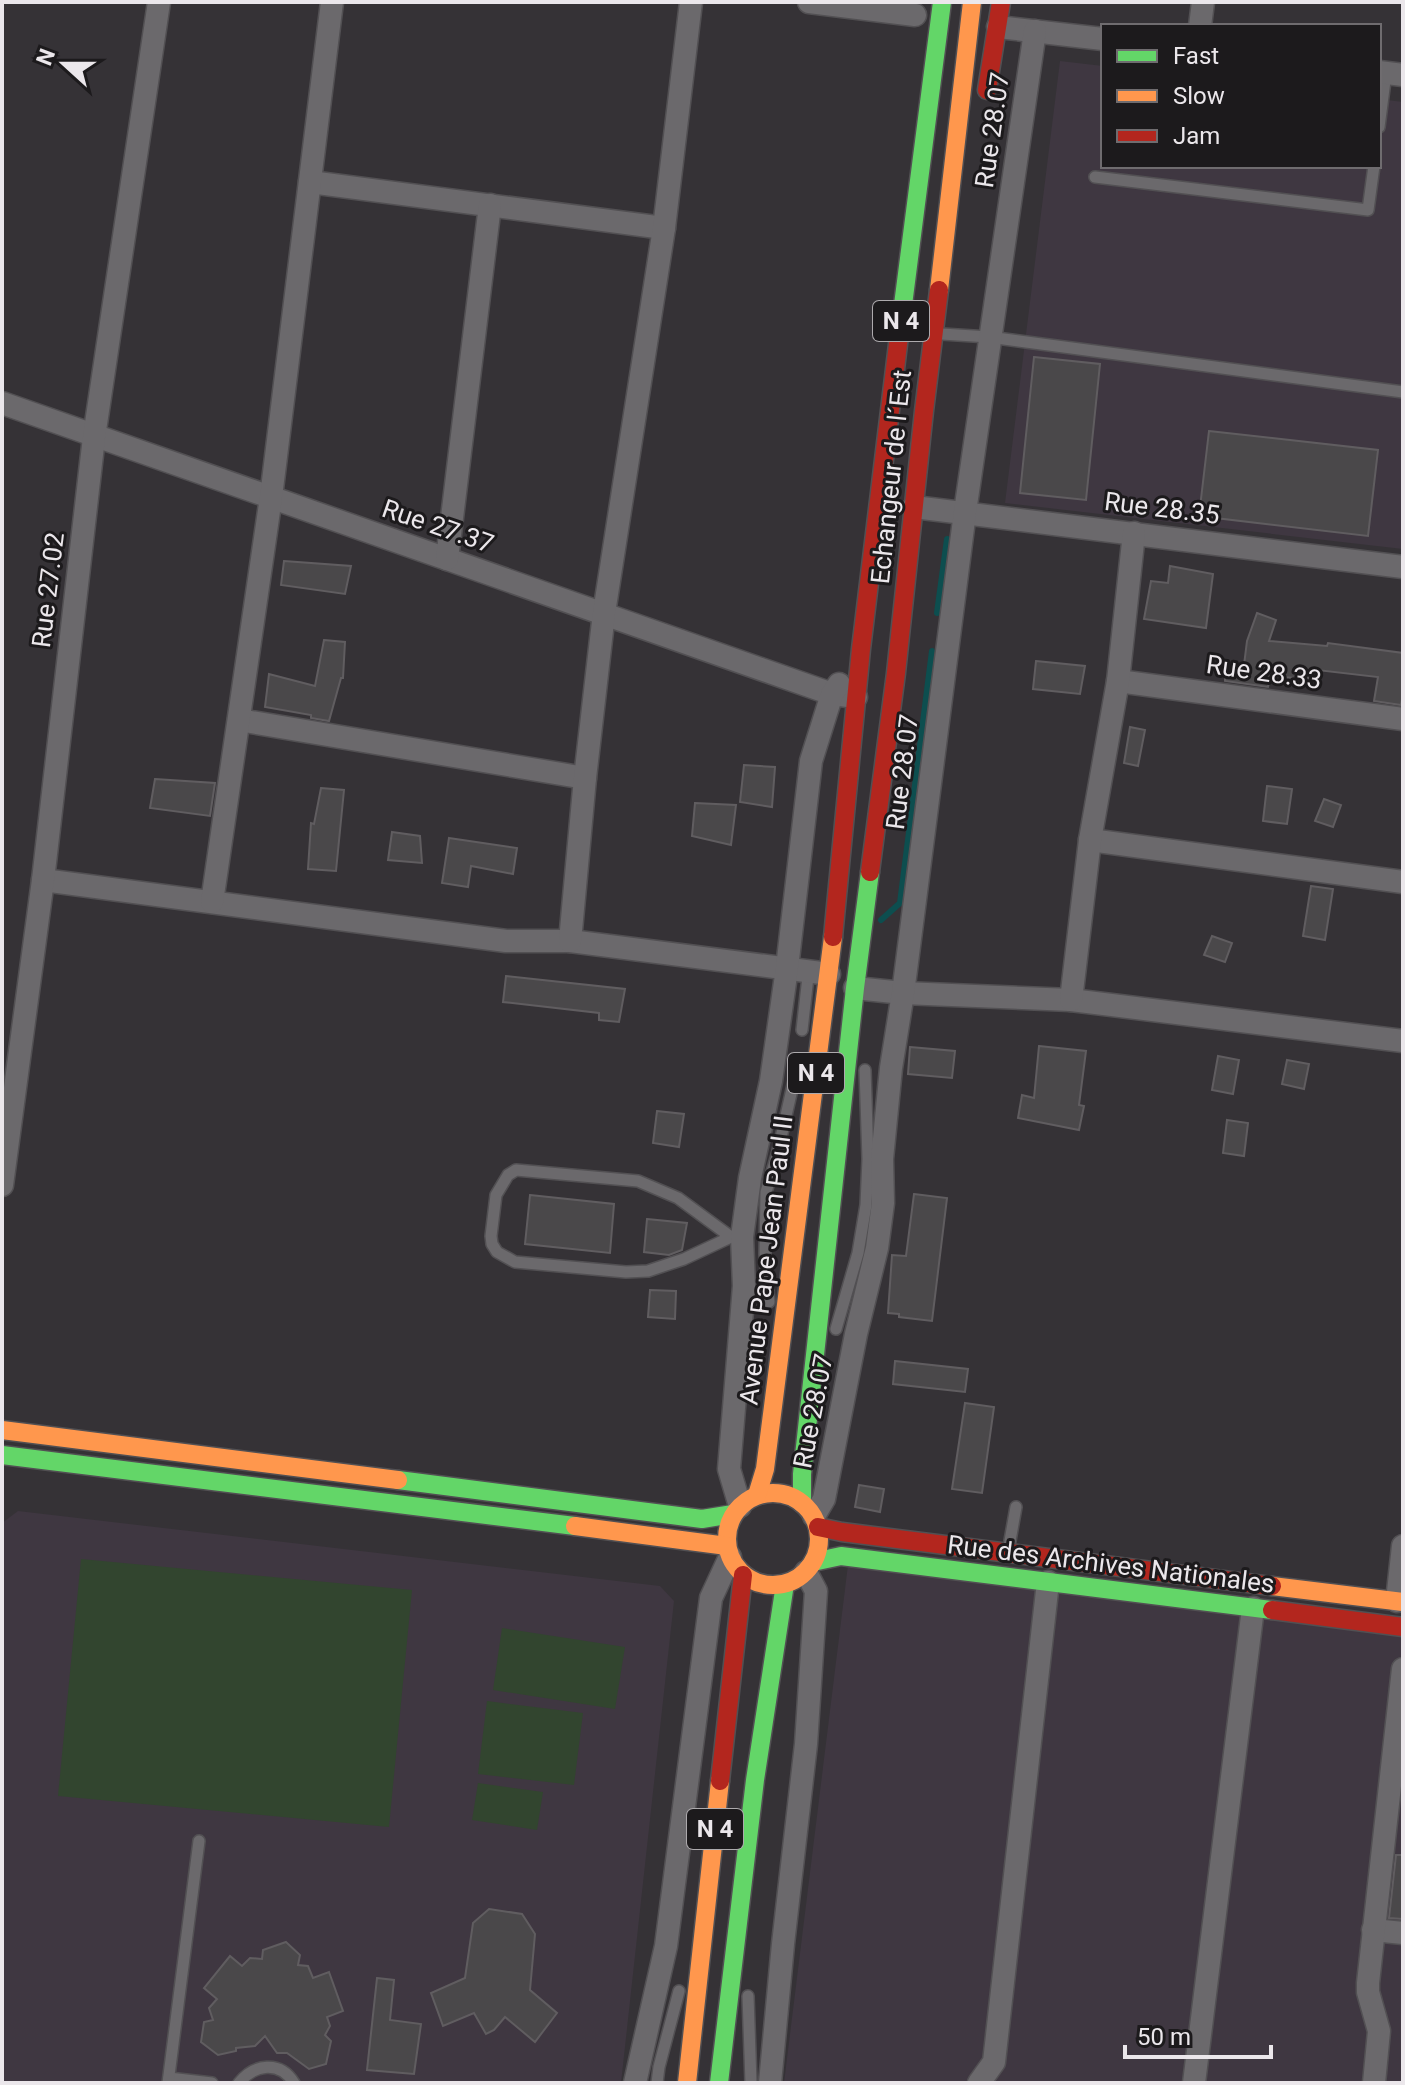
<svg xmlns="http://www.w3.org/2000/svg" width="1405" height="2085" font-family="Roboto,sans-serif">
  <rect width="100%" height="100%" fill="#353236"/>
  <g fill="#3f3741">
    <polygon points="1060,61 1103,66 1103,166 1379,166 1379,99 1403,102 1403,549 1005,503"/>
    <polygon points="18,1511 660,1586 674,1601 621,2083 2,2083 2,1523"/>
    <polygon points="848,1565 1403,1635 1403,2083 784,2083"/>
  </g>
  <g fill="#32452f">
    <polygon points="81,1559 412,1590 389,1827 58,1796"/>
    <polygon points="502,1628 625,1647 615,1709 493,1690"/>
    <polygon points="487,1701 583,1713 574,1785 478,1774"/>
    <polygon points="478,1783 543,1792 537,1830 472,1820"/>
  </g>
  <g fill="none" stroke-linecap="round" stroke-linejoin="round">
    <g stroke="#0d4e4f" stroke-width="6">
      <polyline points="937,613 947,539"/>
      <polyline points="881,920 900,903 932,651"/>
    </g>
  </g>
  <g fill="#4a484a" stroke="#605d60" stroke-width="2">
    <polygon points="1034,357 1100,364 1086,500 1020,493"/>
    <polygon points="1209,431 1378,450 1368,536 1199,516"/>
    <polygon points="284,561 351,566 345,594 281,585"/>
    <polygon points="1170,566 1213,574 1206,628 1144,619 1151,581 1168,583"/>
    <polygon points="1257,613 1276,620 1269,641 1327,646 1328,643 1403,653 1403,693 1401,705 1374,701 1378,677 1309,669 1308,679 1270,676 1268,687 1225,681 1225,675 1243,673 1247,641"/>
    <polygon points="324,640 345,642 343,678 341,678 329,721 311,718 311,715 265,707 269,674 315,686"/>
    <polygon points="1036,661 1085,666 1080,694 1033,689"/>
    <polygon points="1130,727 1145,730 1138,766 1124,763"/>
    <polygon points="744,765 775,767 772,807 740,802"/>
    <polygon points="155,779 215,783 210,816 150,808"/>
    <polygon points="1267,786 1292,789 1287,824 1263,821"/>
    <polygon points="321,788 344,790 336,871 308,869 311,823 314,824"/>
    <polygon points="1324,799 1341,805 1333,827 1315,821"/>
    <polygon points="695,803 736,805 731,845 692,836"/>
    <polygon points="392,832 420,836 422,863 388,860"/>
    <polygon points="449,838 517,848 513,874 471,866 468,887 442,883"/>
    <polygon points="1311,886 1333,889 1325,940 1303,936"/>
    <polygon points="1212,936 1232,943 1225,962 1204,955"/>
    <polygon points="506,976 625,989 619,1022 599,1020 599,1013 503,1002"/>
    <polygon points="1039,1046 1086,1051 1079,1105 1084,1106 1079,1130 1018,1118 1022,1095 1034,1098"/>
    <polygon points="910,1047 955,1051 952,1078 908,1074"/>
    <polygon points="1218,1056 1239,1060 1233,1094 1212,1090"/>
    <polygon points="1287,1060 1309,1064 1304,1089 1282,1084"/>
    <polygon points="657,1111 684,1114 679,1147 653,1143"/>
    <polygon points="1227,1120 1248,1123 1244,1156 1223,1153"/>
    <polygon points="914,1194 947,1198 932,1321 899,1317 899,1314 888,1313 892,1255 906,1256"/>
    <polygon points="530,1195 614,1204 610,1253 525,1244"/>
    <polygon points="647,1219 687,1223 682,1250 669,1255 644,1252"/>
    <polygon points="650,1290 676,1291 675,1319 648,1317"/>
    <polygon points="895,1361 968,1369 965,1392 893,1384"/>
    <polygon points="965,1403 994,1407 982,1493 952,1489"/>
    <polygon points="859,1485 884,1489 880,1512 855,1507"/>
    <polygon points="1396,1855 1403,1855 1403,1919 1389,1918"/>
    <polygon points="489,1909 522,1914 535,1934 530,1990 557,2013 535,2042 505,2017 494,2030 486,2034 474,2013 443,2026 431,1993 465,1978 473,1923"/>
    <polygon points="286,1942 300,1955 298,1965 308,1966 313,1978 329,1972 343,2011 327,2017 330,2026 325,2035 331,2041 326,2064 309,2069 287,2053 277,2053 265,2036 255,2046 236,2048 236,2051 218,2055 201,2042 204,2022 213,2020 209,2008 217,1999 204,1988 230,1956 242,1966 250,1958 262,1959 263,1950"/>
    <polygon points="377,1978 394,1980 390,2020 421,2024 414,2074 367,2070"/>
  </g>
  <g fill="none" stroke-linecap="round" stroke-linejoin="round">
    <defs>
      <g id="lane">
        <polyline points="1379,127 1386,73"/>
        <polyline points="1095,177 1368,210 1374,166"/>
        <polyline points="942,334 989,337 1403,392"/>
        <polyline points="802,1030 809,968"/>
        <polyline points="731,1237 678,1198 638,1181 516,1170 508,1175 496,1195 491,1236 492,1244 497,1252 515,1262 626,1272 648,1271 684,1259 731,1237 742,1237"/>
        <polyline points="769,1302 765,1254 766,1192 777,1155 798,1063"/>
        <polyline points="836,1329 858,1253 866,1205 868,1159 865,1070"/>
        <polyline points="1008,1552 1016,1507"/>
        <polyline points="748,1996 751,2083"/>
        <polyline points="169,2078 212,2083"/>
        <polyline points="168,2083 199,1841"/>
        <path d="M239,2083C254,2064 280,2060 294,2083"/>
        <polyline points="657,2083 659,2067 679,1991"/>
      </g>
      <g id="street">
        <polyline points="809,2 915,15"/>
        <polyline points="1200,26 1203,2"/>
        <polyline points="998,27 1103,39"/>
        <polyline points="1379,72 1403,75"/>
        <polyline points="310,182 664,228"/>
        <polyline points="2,403 832,694 856,697"/>
        <polyline points="914,507 1403,567"/>
        <polyline points="447,559 490,205"/>
        <polyline points="1118,681 1403,719"/>
        <polyline points="239,720 585,778"/>
        <polyline points="1090,840 1403,882"/>
        <polyline points="43,880 506,941 570,941 829,974"/>
        <polyline points="212,902 271,497 332,2"/>
        <polyline points="570,941 585,778 604,613 664,228 691,2"/>
        <polyline points="855,988 903,993 1071,1000 1403,1041"/>
        <polyline points="1071,1000 1090,840 1118,681 1134,533"/>
        <polyline points="2,1185 43,880 94,437 159,2"/>
        <polyline points="740,1506 729,1469 744,1286 742,1237 750,1178 771,1081 787,968 811,761 832,694 839,684"/>
        <polyline points="814,1516 824,1499 856,1334 877,1248 883,1203 882,1159 891,1068 903,993 965,512 1035,31"/>
        <polyline points="1397,1601 1403,1546"/>
        <polyline points="1373,1930 1403,1933"/>
        <polyline points="635,2083 666,1946 711,1598 730,1557"/>
        <polyline points="770,2083 783,1944 806,1744 816,1591 806,1572"/>
        <polyline points="979,2083 994,2062 1048,1582"/>
        <polyline points="1194,2083 1253,1608"/>
        <polyline points="1374,2083 1379,2031 1368,1992 1368,1983 1403,1669"/>
      </g>
      <g id="fast">
        <polyline points="899,336 942,2"/>
        <polyline points="2,1455 575,1526"/>
        <polyline points="398,1480 702,1519 733,1514"/>
        <polyline points="802,1503 802,1474 855,988 870,872"/>
        <polyline points="813,1562 841,1556 1272,1610"/>
        <polyline points="719,2083 755,1780 785,1584"/>
      </g>
      <g id="slow">
        <polyline points="939,290 972,2"/>
        <polyline points="2,1430 398,1480"/>
        <circle cx="773" cy="1539" r="46"/>
        <polyline points="757,1495 765,1469 833,937"/>
        <polyline points="575,1526 727,1546"/>
        <polyline points="1272,1586 1403,1602"/>
        <polyline points="687,2083 720,1781"/>
      </g>
      <g id="jam">
        <polyline points="987,90 1001,2"/>
        <polyline points="870,872 896,673 924,411 939,290"/>
        <polyline points="833,937 861,649 899,336"/>
        <polyline points="818,1527 842,1532 1272,1586"/>
        <polyline points="1272,1610 1403,1627"/>
        <polyline points="720,1781 743,1575"/>
      </g>
    </defs>
    <use href="#lane" stroke="#525053" stroke-width="14"/>
    <use href="#street" stroke="#525053" stroke-width="25"/>
    <use href="#fast" stroke="#525053" stroke-width="21"/>
    <use href="#slow" stroke="#525053" stroke-width="21"/>
    <use href="#jam" stroke="#525053" stroke-width="21"/>
    <use href="#lane" stroke="#6b696c" stroke-width="11"/>
    <use href="#street" stroke="#6b696c" stroke-width="22"/>
    <use href="#fast" stroke="#63d668" stroke-width="18"/>
    <use href="#slow" stroke="#ff974d" stroke-width="18"/>
    <use href="#jam" stroke="#b3261e" stroke-width="18"/>
  </g>
  <g text-anchor="middle" dominant-baseline="central" stroke-width="6" stroke-linejoin="round" paint-order="stroke">
    <g fill="#1c1a1c" stroke="#adaaad" stroke-width="2">
      <rect x="873" y="301" width="56" height="40" rx="6"/>
      <rect x="788" y="1053" width="56" height="40" rx="6"/>
      <rect x="687" y="1809" width="56" height="40" rx="6"/>
    </g>
    <g font-size="24" font-weight="bold" fill="#ebe7eb">
      <text x="901" y="321">N 4</text>
      <text x="816" y="1073">N 4</text>
      <text x="715" y="1829">N 4</text>
    </g>
    <g font-size="26" fill="#ebe7eb" stroke="#1c1a1c">
      <text transform="translate(992 130) rotate(-82)">Rue 28.07</text>
      <text transform="translate(891 477) rotate(-84)">Echangeur de l´Est</text>
      <text transform="translate(1162 508) rotate(7)">Rue 28.35</text>
      <text transform="translate(438 526) rotate(19)">Rue 27.37</text>
      <text transform="translate(48 590) rotate(-83)">Rue 27.02</text>
      <text transform="translate(1264 672) rotate(8)">Rue 28.33</text>
      <text transform="translate(902 772) rotate(-83)">Rue 28.07</text>
      <text transform="translate(766 1260) rotate(-83)">Avenue Pape Jean Paul II</text>
      <text transform="translate(813 1411) rotate(-79)">Rue 28.07</text>
      <text transform="translate(1111 1564) rotate(7)">Rue des Archives Nationales</text>
    </g>
  </g>
  <rect width="1405" height="2085" fill="none" stroke="#ebe7eb" stroke-width="8"/>
  <rect x="1101" y="24" width="280" height="144" fill="#1c1a1c" stroke="#6f6c6f" stroke-width="2"/>
  <rect x="1117" y="50" width="40" height="12" fill="#63d668" stroke="#6f6c6f" stroke-width="2"/>
  <text x="1173" y="64" font-size="24" fill="#ebe7eb">Fast</text>
  <rect x="1117" y="90" width="40" height="12" fill="#ff974d" stroke="#6f6c6f" stroke-width="2"/>
  <text x="1173" y="104" font-size="24" fill="#ebe7eb">Slow</text>
  <rect x="1117" y="130" width="40" height="12" fill="#b3261e" stroke="#6f6c6f" stroke-width="2"/>
  <text x="1173" y="144" font-size="24" fill="#ebe7eb">Jam</text>
  <g transform="translate(64 64) rotate(291)" stroke="#1c1a1c" stroke-width="6" paint-order="stroke">
  <path d="M0-6L14 30L0 20L-14 30Z" fill="#ebe7eb"/>
  <text y="-12" font-size="22" font-weight="bold" text-anchor="middle" fill="#ebe7eb">N</text>
  </g>
  <path d="M1125 2045v12h146v-12" fill="none" stroke="#ebe7eb" stroke-width="4"/>
  <text x="1137" y="2045" font-size="24" fill="#ebe7eb" stroke="#1c1a1c" stroke-width="6" paint-order="stroke">50 m</text>
</svg>
